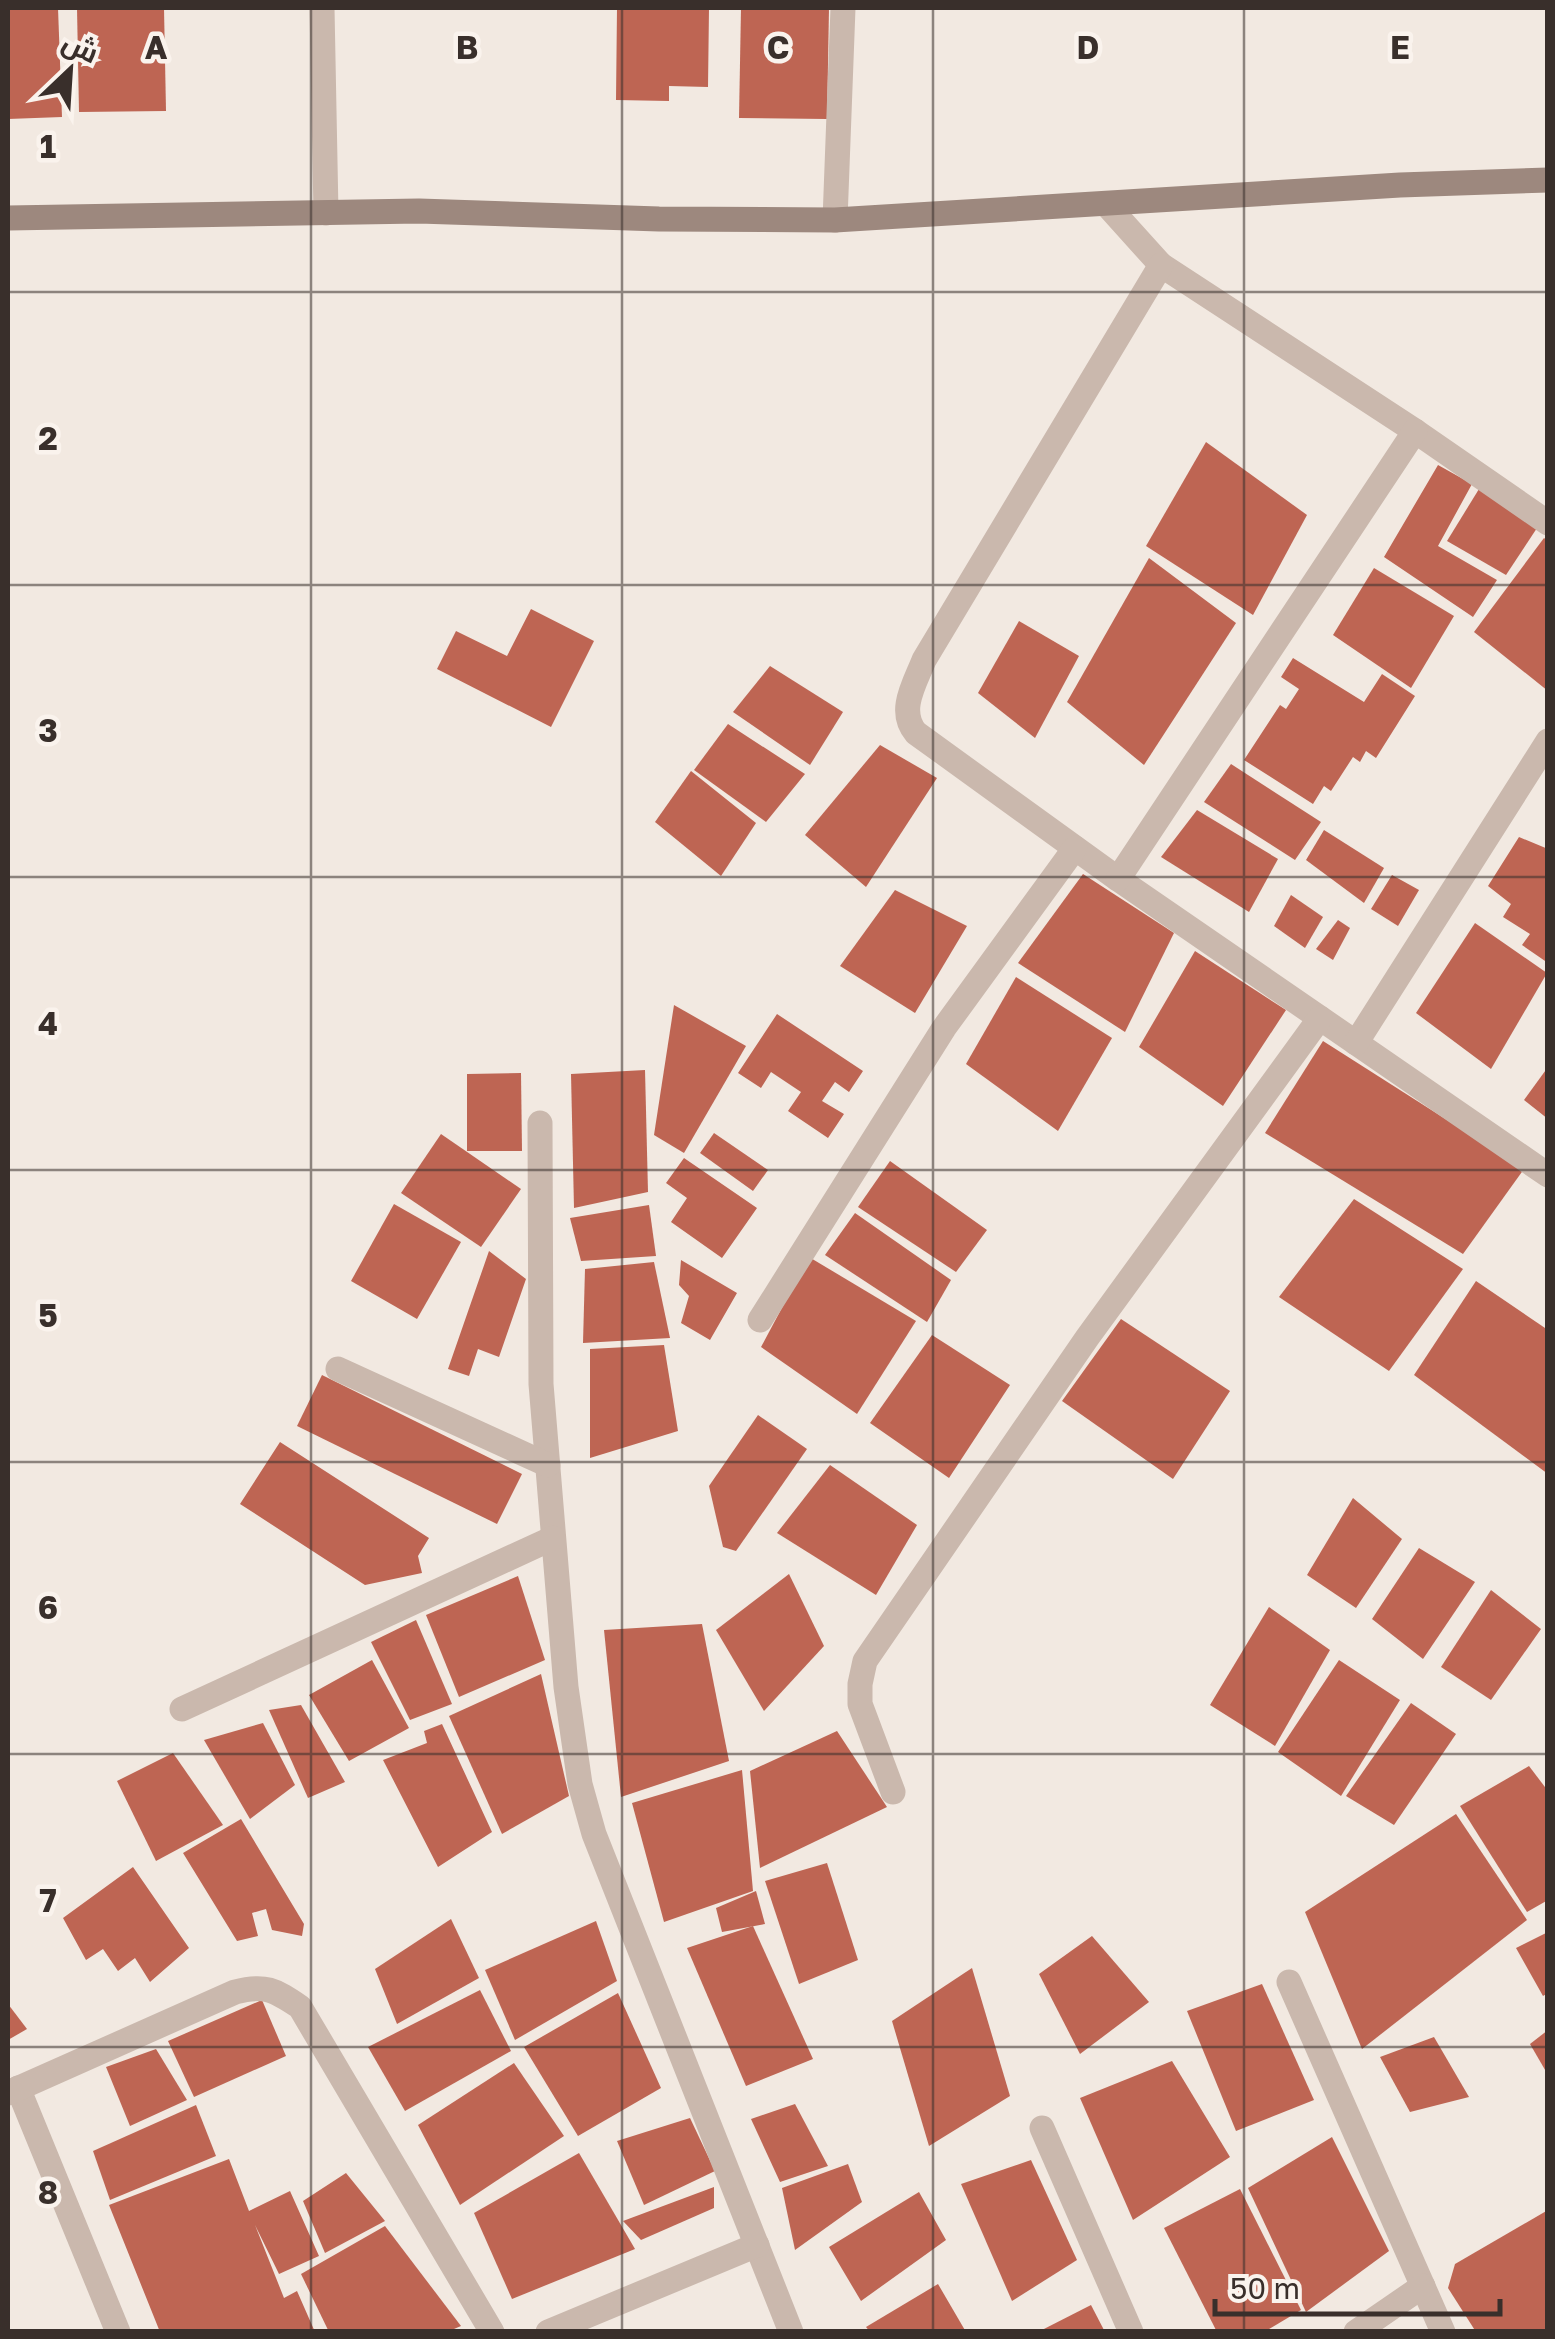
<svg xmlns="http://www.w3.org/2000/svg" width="1555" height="2339" font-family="'Golos Text',Cairo,sans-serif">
  <rect width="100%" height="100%" fill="#f2e9e1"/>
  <g fill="#be6553">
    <polygon points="8,8 58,8 62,117 8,119"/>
    <polygon points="77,8 164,8 166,111 79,112"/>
    <polygon points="617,8 709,8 708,87 669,86 669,101 616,100"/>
    <polygon points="741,8 829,8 827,119 739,118"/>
    <polygon points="1206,442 1307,515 1253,615 1146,546"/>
    <polygon points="1438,465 1472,484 1438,546 1497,580 1473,617 1384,557"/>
    <polygon points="1479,489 1537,528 1506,575 1447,541"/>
    <polygon points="1544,538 1548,541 1548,691 1474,632"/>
    <polygon points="1149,558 1236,623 1144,765 1067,702"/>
    <polygon points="1374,568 1454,616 1411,688 1333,635"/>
    <polygon points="531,609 594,641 551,727 437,669 456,631 507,656"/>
    <polygon points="1019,621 1079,656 1035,738 978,693"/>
    <polygon points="1293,658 1364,702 1382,674 1415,696 1376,758 1366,751 1360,762 1353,757 1331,791 1324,786 1313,804 1244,760 1280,705 1286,709 1299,689 1281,677"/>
    <polygon points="770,666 843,712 810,765 733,712"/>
    <polygon points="728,724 805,774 766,822 694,770"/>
    <polygon points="880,745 937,778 866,887 805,835"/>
    <polygon points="1231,764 1321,822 1295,860 1204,802"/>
    <polygon points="691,771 756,823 721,876 655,822"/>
    <polygon points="1197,810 1278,859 1249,912 1161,857"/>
    <polygon points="1324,830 1384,868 1364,903 1306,860"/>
    <polygon points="1519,837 1548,849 1548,963 1522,945 1530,934 1503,917 1511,904 1488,886"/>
    <polygon points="1083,874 1174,933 1125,1032 1018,963"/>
    <polygon points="1392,875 1419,890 1398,926 1371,909"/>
    <polygon points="895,890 967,926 915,1013 840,966"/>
    <polygon points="1291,895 1323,917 1305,948 1274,926"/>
    <polygon points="1338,920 1350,928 1333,960 1316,949"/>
    <polygon points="1475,923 1547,973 1491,1069 1416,1013"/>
    <polygon points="1195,951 1286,1010 1223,1106 1139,1047"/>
    <polygon points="1016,977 1112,1038 1058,1131 966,1064"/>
    <polygon points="674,1005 746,1046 684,1153 654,1135"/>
    <polygon points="777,1014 863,1071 849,1092 835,1082 822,1101 844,1114 828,1138 788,1111 801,1092 771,1072 761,1088 738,1073"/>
    <polygon points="1323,1041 1524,1169 1463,1254 1265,1133"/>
    <polygon points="1548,1067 1548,1119 1524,1100"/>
    <polygon points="645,1070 648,1192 574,1208 571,1074"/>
    <polygon points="521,1073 522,1151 467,1151 467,1074"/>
    <polygon points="714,1133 768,1170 753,1191 700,1153"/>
    <polygon points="441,1134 521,1189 481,1247 401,1193"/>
    <polygon points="684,1158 757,1208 722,1258 671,1222 687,1198 666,1183"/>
    <polygon points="890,1161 987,1230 956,1272 858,1207"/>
    <polygon points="1354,1199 1463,1269 1389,1371 1279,1297"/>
    <polygon points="394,1204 461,1242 417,1319 351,1281"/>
    <polygon points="649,1205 656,1256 581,1261 570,1218"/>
    <polygon points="855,1213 951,1280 927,1322 825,1255"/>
    <polygon points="489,1251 526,1279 499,1357 478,1349 469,1376 448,1369"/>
    <polygon points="809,1257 916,1321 857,1414 761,1347"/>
    <polygon points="681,1260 737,1293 710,1340 681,1323 689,1296 679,1285"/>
    <polygon points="654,1262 670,1338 583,1343 585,1269"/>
    <polygon points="1476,1281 1548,1330 1548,1474 1414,1375"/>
    <polygon points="1121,1319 1230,1391 1173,1479 1062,1401"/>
    <polygon points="932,1335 1010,1385 949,1478 870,1423"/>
    <polygon points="664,1345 678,1431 590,1458 590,1349"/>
    <polygon points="322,1375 522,1474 497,1524 297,1426"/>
    <polygon points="758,1415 807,1449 736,1551 723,1547 709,1486"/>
    <polygon points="280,1442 429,1538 418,1556 422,1573 365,1585 240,1504"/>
    <polygon points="830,1465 917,1525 876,1595 777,1533"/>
    <polygon points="1353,1498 1402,1539 1356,1608 1307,1575"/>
    <polygon points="1419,1548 1475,1582 1423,1659 1372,1619"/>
    <polygon points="789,1574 824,1646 764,1711 716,1630"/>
    <polygon points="518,1576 545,1660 459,1697 426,1615"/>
    <polygon points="1491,1590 1541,1629 1491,1700 1441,1667"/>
    <polygon points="1269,1607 1330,1650 1275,1746 1210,1705"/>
    <polygon points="416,1620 452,1704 410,1720 371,1642"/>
    <polygon points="702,1624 729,1761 621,1797 604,1630"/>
    <polygon points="372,1660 409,1728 349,1761 309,1695"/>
    <polygon points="1339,1660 1400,1700 1341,1796 1278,1752"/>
    <polygon points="541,1674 569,1796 502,1834 449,1716"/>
    <polygon points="1411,1703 1456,1734 1394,1825 1346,1796"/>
    <polygon points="301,1705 345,1782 308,1798 269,1710"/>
    <polygon points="263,1723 295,1785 250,1819 204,1740"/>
    <polygon points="442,1724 492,1832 438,1867 383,1760 427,1743 424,1731"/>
    <polygon points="837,1731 887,1807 760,1868 750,1771"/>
    <polygon points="173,1753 223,1825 156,1861 117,1781"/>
    <polygon points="1529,1766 1548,1791 1548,1900 1527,1912 1460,1806"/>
    <polygon points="742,1770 753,1891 664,1922 632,1803"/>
    <polygon points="1456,1814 1527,1920 1362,2049 1305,1912"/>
    <polygon points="241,1819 304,1924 302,1936 272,1930 266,1909 252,1913 258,1936 237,1941 183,1853"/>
    <polygon points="827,1863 858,1960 799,1984 765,1881"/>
    <polygon points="133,1867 189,1948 150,1982 135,1958 118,1971 103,1949 86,1960 63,1918"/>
    <polygon points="756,1891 765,1924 722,1932 716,1908"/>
    <polygon points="451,1919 479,1978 397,2024 375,1969"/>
    <polygon points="596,1921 617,1981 515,2040 485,1970"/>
    <polygon points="753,1926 813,2059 746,2086 687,1948"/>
    <polygon points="1548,1932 1548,1993 1543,1996 1516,1948"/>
    <polygon points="1092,1936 1149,2002 1080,2054 1039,1974"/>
    <polygon points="972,1968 1010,2096 929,2146 892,2021"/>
    <polygon points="1262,1984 1314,2100 1236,2131 1187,2011"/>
    <polygon points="480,1990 511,2051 405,2111 368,2047"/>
    <polygon points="618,1993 661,2088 578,2136 524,2047"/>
    <polygon points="262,2000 286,2056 194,2097 168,2041"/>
    <polygon points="8,2004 27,2029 8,2040"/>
    <polygon points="1548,2030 1548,2075 1530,2044"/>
    <polygon points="1434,2037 1469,2097 1410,2112 1380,2057"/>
    <polygon points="156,2049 187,2100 130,2126 106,2067"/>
    <polygon points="1172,2061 1230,2157 1133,2220 1080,2098"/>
    <polygon points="514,2063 564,2136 460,2205 418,2125"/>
    <polygon points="795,2104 828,2166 780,2182 751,2119"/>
    <polygon points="196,2105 216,2156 110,2200 93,2151"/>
    <polygon points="690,2118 715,2171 644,2205 617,2141"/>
    <polygon points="1332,2137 1389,2251 1306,2312 1248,2188"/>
    <polygon points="579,2153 635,2249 512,2299 474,2213"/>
    <polygon points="229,2159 249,2211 290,2191 319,2256 279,2274 255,2225 284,2298 297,2291 315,2332 160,2332 109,2205"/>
    <polygon points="1031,2160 1077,2260 1012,2301 961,2184"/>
    <polygon points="848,2164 862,2202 795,2250 782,2188"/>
    <polygon points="346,2173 385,2221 325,2253 303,2201"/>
    <polygon points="714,2187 714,2208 641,2240 623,2221"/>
    <polygon points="1240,2189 1301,2310 1264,2332 1217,2332 1164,2228"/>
    <polygon points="919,2192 946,2240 861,2301 829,2247"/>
    <polygon points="1548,2210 1548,2332 1476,2332 1448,2288 1455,2264"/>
    <polygon points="385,2226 461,2326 447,2332 329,2332 301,2274"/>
    <polygon points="938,2284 966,2332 870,2332 866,2327"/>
    <polygon points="1091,2305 1105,2332 1038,2332"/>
  </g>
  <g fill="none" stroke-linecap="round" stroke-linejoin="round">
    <g stroke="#cab8ad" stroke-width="25">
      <polyline points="322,8 326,213"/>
      <polyline points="1106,204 1161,265 1415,431 1548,523"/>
      <polyline points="835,220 843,8"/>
      <path d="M1161,265L924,660C915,683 897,711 916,733L1118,879L1548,1175"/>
      <polyline points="1118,879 1415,431"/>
      <polyline points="1356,1043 1548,741"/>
      <polyline points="540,1123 541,1384 566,1687 580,1784 594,1834 791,2332"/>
      <polyline points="760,1320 944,1028 1075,848"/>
      <polyline points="338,1369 548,1465"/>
      <polyline points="182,1709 553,1538"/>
      <polyline points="893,1792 860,1704 860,1684 865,1661 1087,1338 1320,1018"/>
      <polyline points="1289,1982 1443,2332"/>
      <polyline points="18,2088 118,2332"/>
      <path d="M8,2093L235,1992C265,1984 275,1990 300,2007L492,2332"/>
      <polyline points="1042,2128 1131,2332"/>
      <polyline points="548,2332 757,2245"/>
      <polyline points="1356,2332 1423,2286"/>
    </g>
    <polyline stroke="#9d887e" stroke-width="25" points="8,218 419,211 659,219 835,220 1400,185 1548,180"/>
  </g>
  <path fill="none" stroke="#392f2b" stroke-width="2.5" stroke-opacity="0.55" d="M311,8V2332M622,8V2332M933,8V2332M1244,8V2332M8,292H1548M8,585H1548M8,877H1548M8,1170H1548M8,1462H1548M8,1754H1548M8,2047H1548"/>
  <g font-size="32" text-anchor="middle" font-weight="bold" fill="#392f2b" stroke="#faf3ed" stroke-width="9" stroke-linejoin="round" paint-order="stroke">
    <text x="156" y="59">A</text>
    <text x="467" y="59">B</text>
    <text x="778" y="59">C</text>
    <text x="1088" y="59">D</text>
    <text x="1400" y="59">E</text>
    <text x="48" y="158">1</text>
    <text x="48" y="450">2</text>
    <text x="48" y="742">3</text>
    <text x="48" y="1035">4</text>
    <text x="48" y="1327">5</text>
    <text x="48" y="1619">6</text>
    <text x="48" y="1912">7</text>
    <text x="48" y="2204">8</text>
  </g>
  <rect width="1555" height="2339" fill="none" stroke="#392f2b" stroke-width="20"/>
  <g transform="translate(70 70) rotate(25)" stroke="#faf3ed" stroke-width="8" paint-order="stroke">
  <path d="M0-8L18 38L0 25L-18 38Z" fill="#392f2b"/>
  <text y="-15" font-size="28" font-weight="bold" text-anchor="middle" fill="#392f2b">ش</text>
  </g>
  <path d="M1215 2299v15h285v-15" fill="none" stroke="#392f2b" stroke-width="5"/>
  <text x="1230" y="2299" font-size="30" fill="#392f2b" stroke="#faf3ed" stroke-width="8" paint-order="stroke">50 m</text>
</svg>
